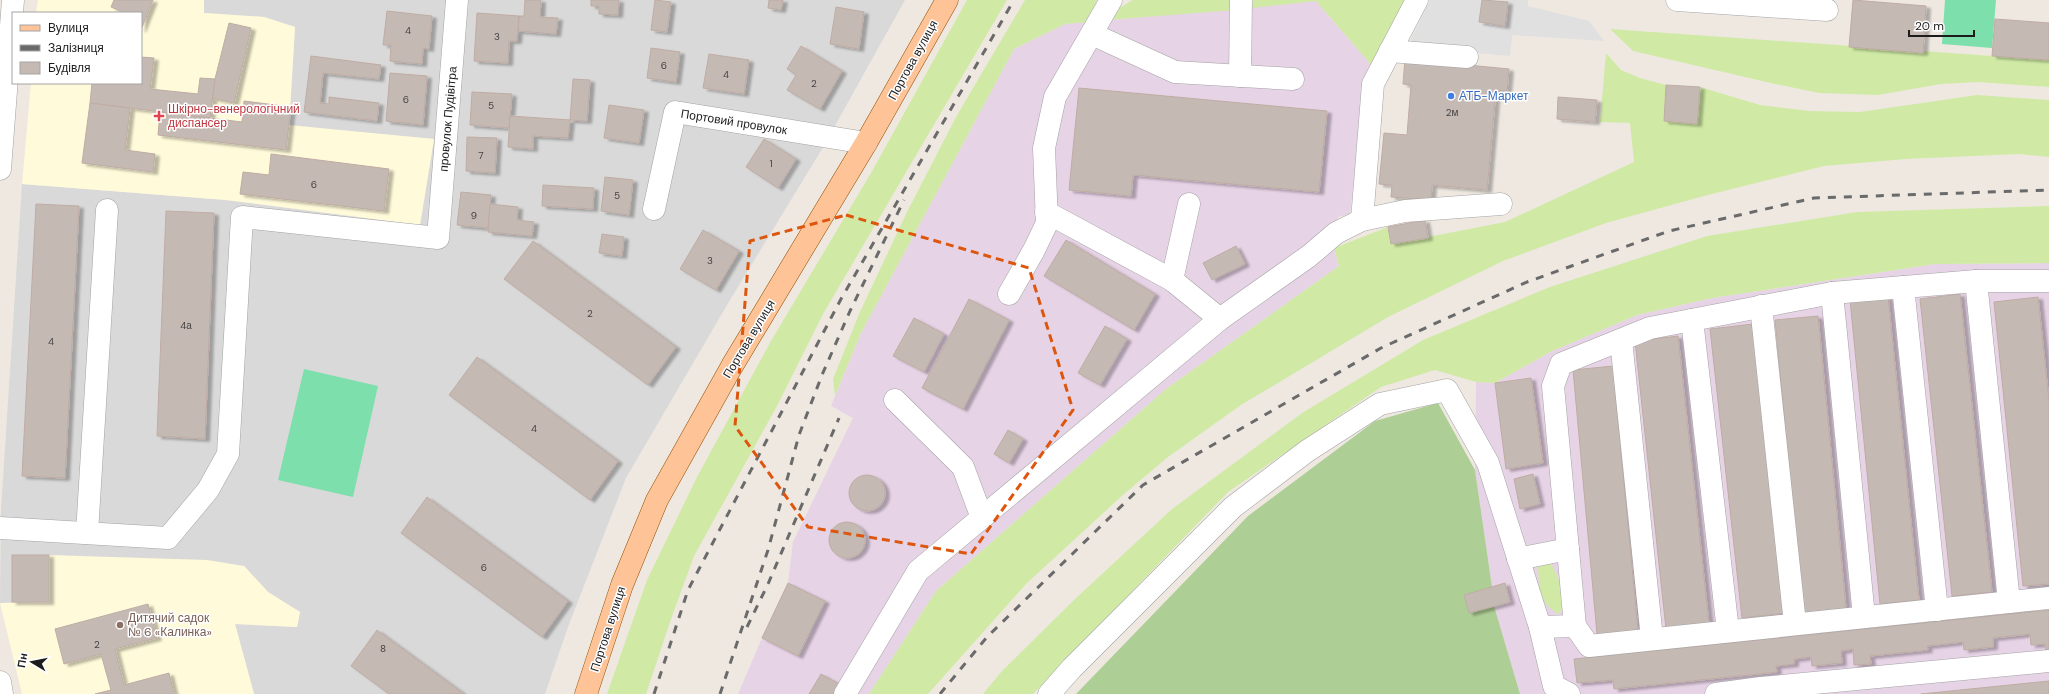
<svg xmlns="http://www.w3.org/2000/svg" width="2049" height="694" font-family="'DM Sans',sans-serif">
  <defs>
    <filter id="shadow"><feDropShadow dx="4.5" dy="2.5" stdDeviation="1" flood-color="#0004"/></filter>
  </defs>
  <rect width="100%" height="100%" fill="#eee8e1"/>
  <polygon fill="#dad9d9" points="204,0 905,0 822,149 727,305 626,478 568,627 545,694 254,694 235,624 297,627 300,612 268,592 244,566 49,555 49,602 0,603 1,510 22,184 226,200 420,225 434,139 289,126 295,27 264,17 204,13"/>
  <g fill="#e7d3e6">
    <polygon points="1316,1 1373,67 1365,84 1350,214 1338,217 1334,248 1339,266 1166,389 936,591 869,694 738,694 762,638 788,583 793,542 853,418 831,406 860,335 1014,49 1065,24"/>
    <polygon points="2049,263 2049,694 1520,694 1494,607 1469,613 1464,595 1492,587 1475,470 1476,382 1495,383 1550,352 1637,315 1712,298 1935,264"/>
  </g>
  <g fill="#fffad9">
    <polygon points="38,0 204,0 204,13 264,17 295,27 289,125 434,139 420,225 226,200 22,184 31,83 141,83 141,13 36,13"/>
    <polygon points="49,555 207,560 244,566 268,592 300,612 297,627 235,624 254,694 22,694 0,603 49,602"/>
  </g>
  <g fill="#d0eaa5">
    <polygon points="967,0 1007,0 823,314 777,406 694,556 670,622 646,694 607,694 647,580 697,477 771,341 871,173"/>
    <polygon points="1025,0 1097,0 1089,22 1065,24 1014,49 860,335 835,396 833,379 859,314 906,214 956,117"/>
    <polygon points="1133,0 1234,0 1235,10 1107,20 1114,11"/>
    <polygon points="1253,0 1404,0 1373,67 1316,1 1252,8"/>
    <polygon points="1610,29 2049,60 2049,87 1978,82 1941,84 1878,95 1819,93 1775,84 1633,51"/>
    <polygon points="1606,53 1621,70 1640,78 1666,85 1700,87 1760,105 1810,111 1860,112 1977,95 2049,100 2049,157 2019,154 1906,159 1824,166 1704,196 1606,223 1503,261 1388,317 1241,405 1168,457 1124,494 1026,584 928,694 869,694 936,591 1166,389 1339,266 1334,248 1388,227 1392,244 1505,222 1634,162 1630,123 1600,122"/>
    <polygon points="2049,206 2049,263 1935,264 1712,298 1637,315 1550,352 1495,383 1476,382 1435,370 1381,387 1228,492 1033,694 983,694 1002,671 1074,600 1172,509 1302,413 1423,340 1550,287 1707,236 1857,212"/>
    <path d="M1550,562C1558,575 1569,600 1559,614C1539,604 1539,587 1538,567Z"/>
  </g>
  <polygon fill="#adce95" points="1438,403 1475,470 1492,587 1464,595 1469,613 1494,606 1520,694 1076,694 1248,516 1375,421"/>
  <g fill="#7cdfac">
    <polygon points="1945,0 1996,0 1992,48 1942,44"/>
    <polygon points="304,369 378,386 353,497 278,480"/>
  </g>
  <polygon fill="#e0e0e0" points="1430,0 1528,0 1528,6 1589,21 1604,41 1512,35 1510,56 1423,48 1409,43"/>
  <g fill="#c5b9b4" stroke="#bfaca3" filter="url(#shadow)">
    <polygon points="114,0 153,0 141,30 141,13 125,13 111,7"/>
    <polygon points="525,0 541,0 540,17 558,18 556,34 518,31 519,16 524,16"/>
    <polygon points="591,0 619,0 618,15 599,14 599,6 591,6"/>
    <polygon points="655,0 671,2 667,32 651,30"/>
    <polygon points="769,0 783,0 781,10 768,8"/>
    <polygon points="1482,0 1508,2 1505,26 1479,22"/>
    <polygon points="1853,0 1926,6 1923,53 1849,47"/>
    <polygon points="836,7 864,12 859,49 830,44"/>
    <polygon points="387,11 432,16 429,49 423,48 422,64 390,61 391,45 383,45"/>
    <polygon points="477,13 519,16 517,41 509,41 508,63 474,61"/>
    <polygon points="1995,19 2049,23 2049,60 1992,56"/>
    <polygon points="229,23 251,28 234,103 212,98 215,79"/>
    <polygon points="801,46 842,71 820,109 787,90 796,75 787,69"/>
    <polygon points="651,48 680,52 676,82 647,78"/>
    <polygon points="709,54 749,60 744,94 703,88"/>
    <polygon points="311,56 381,65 379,79 323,73 320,103 329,104 329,97 379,103 377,121 304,112"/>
    <polygon points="141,57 154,58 150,89 198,94 200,78 215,79 210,118 90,103 92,83 141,83"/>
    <polygon points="1405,59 1509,69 1507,91 1496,90 1487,190 1432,185 1431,200 1391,197 1392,185 1379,184 1384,133 1407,135 1411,85 1403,84"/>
    <polygon points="390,73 427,76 423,125 386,121"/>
    <polygon points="573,79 590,80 587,121 570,120"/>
    <polygon points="1666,85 1700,87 1697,124 1664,121"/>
    <polygon points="1079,88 1327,111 1319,192 1133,175 1131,196 1069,190"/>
    <polygon points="472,92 512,94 509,128 470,125"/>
    <polygon points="1558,97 1597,100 1595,122 1557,119"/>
    <polygon points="244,101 291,107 286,150 158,135 160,112 242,122"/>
    <polygon points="90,103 130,108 125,150 155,154 153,172 82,163"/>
    <polygon points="609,105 644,110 639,143 604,138"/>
    <polygon points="510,116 570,120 568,138 533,136 533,149 508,147"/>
    <polygon points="467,137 497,138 495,173 466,171"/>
    <polygon points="764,139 796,159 778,188 746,167"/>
    <polygon points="271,154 389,169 384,211 240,194 243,172 269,175"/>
    <polygon points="605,177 633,180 629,215 601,211"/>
    <polygon points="543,185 594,188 593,209 542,206"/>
    <polygon points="461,192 491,195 488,228 457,225"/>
    <polygon points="36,204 79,206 65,478 22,476"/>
    <polygon points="490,204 518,207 517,220 534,222 532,236 488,232"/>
    <polygon points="166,211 214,213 205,439 157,436"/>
    <polygon points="1425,220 1428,238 1391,244 1388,227"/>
    <polygon points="703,230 739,251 716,290 680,269"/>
    <polygon points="602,234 624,237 622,256 599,253"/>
    <polygon points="1066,240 1155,294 1134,330 1044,276"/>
    <polygon points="533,241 676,347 648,385 504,279"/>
    <polygon points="1236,246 1245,264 1212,280 1203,263"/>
    <polygon points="1960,294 1992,592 1952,596 1920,299"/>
    <polygon points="1888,297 1919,600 1880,604 1850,300"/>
    <polygon points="2038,297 2049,401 2049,584 2023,586 1994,302"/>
    <polygon points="969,299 1009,320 963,409 922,388"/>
    <polygon points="1818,316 1846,608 1803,613 1775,320"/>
    <polygon points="914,318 944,334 924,372 893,356"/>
    <polygon points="1753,324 1785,613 1742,618 1710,329"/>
    <polygon points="1105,326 1127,339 1100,385 1078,373"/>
    <polygon points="1678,336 1709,624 1666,629 1635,341"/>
    <polygon points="477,357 618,461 590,500 449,395"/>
    <polygon points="1613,366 1638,631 1597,634 1573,370"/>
    <polygon points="1531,378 1543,463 1506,469 1495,383"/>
    <polygon points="1008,430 1023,439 1009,463 994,454"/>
    <polygon points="1533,474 1540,504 1520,509 1514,479"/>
    <circle cx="867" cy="493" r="18"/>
    <polygon points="427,497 568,601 542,637 401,533"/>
    <circle cx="847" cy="540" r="18"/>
    <rect x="12" y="555" width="37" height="47"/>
    <polygon points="788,583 825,601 798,656 762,638"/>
    <polygon points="1505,583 1510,602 1469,613 1464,595"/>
    <polygon points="148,604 157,638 115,649 124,685 169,673 174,694 95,694 111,690 101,654 64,664 55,629"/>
    <polygon points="2049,610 2049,651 2046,651 2045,644 2031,645 2030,634 1993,638 1993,647 1964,650 1963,642 1927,646 1928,650 1870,656 1871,664 1854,665 1853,649 1841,651 1842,663 1812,666 1811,657 1794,659 1794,664 1776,666 1777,672 1614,689 1613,680 1577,683 1574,659"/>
    <polygon points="377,630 464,694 389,694 351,666"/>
    <polygon points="821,674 839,684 834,694 809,694"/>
    <polygon points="2049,681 2049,694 1921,694"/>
  </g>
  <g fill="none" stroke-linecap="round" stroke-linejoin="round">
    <defs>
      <g id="minor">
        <polyline points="1677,0 1827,10"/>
        <polyline points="1092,34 1175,72 1293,79"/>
        <polyline points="1390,51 1467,57"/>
        <polyline points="1240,76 1241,0"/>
        <polyline points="0,169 13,0"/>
        <polyline points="654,209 675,112 866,143"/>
        <polyline points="1046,212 1172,280 1220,319"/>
        <polyline points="1362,220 1373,84 1417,0"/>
        <polyline points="1172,280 1189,204"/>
        <polyline points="1976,281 2009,602"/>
        <polyline points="1903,287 1937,610"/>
        <polyline points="1832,293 1864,617"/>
        <polyline points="1009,294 1034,250 1047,223 1044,148 1055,97 1111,0"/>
        <polyline points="1761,306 1795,624"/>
        <polyline points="1692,320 1728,631"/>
        <polyline points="1621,340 1652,639"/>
        <polyline points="895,400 963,467 982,518"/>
        <polyline points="0,528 168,538 208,490 228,454 242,217 438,238 457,0"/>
        <polyline points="87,533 107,210"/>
        <polyline points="1518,559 1568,549"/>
        <polyline points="1575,626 1553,386 1561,364 1650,328 1832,293 1976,281 2049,281"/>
        <polyline points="1540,627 1575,626 1589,646 2049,598"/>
        <polyline points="0,682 2,694"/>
        <polyline points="845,694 918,571 1220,319 1309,256 1336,233 1362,220 1405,211 1501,204"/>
        <polyline points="1049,694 1072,668 1233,507 1307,451 1380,404 1447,390 1488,463 1540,627 1554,686 1569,694"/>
        <polyline points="1716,694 1761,688 2049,661"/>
      </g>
      <polyline id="major" points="586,694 622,585 657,500 732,366 866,143 947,0"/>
    </defs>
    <use href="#minor" stroke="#a3a3a3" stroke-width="23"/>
    <use href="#major" stroke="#944f00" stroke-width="23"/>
    <use href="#minor" stroke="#fff" stroke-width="22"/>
    <use href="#major" stroke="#fec396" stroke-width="22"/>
    <g stroke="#6a6a6a" stroke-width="3" stroke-dasharray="8 8" stroke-linecap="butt">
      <polyline points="747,627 768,584 839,418"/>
      <polyline points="654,694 688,590 841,299 1014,0"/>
      <polyline points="720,694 768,550 799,435 822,375 850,311 904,200"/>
      <polyline points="940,694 987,637 1143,485 1381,348 1527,282 1669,231 1814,198 2049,190"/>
    </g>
  </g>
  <path fill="none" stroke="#de560d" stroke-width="3" stroke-dasharray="8 5" stroke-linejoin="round" d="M846,215L1029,268L1073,410L971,554L808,527L735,426L750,241Z"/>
  <circle fill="#3f7fe0" stroke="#fff" stroke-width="1.5" cx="1451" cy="96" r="4"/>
  <path fill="#e0444e" stroke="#fff" stroke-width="1.5" d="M157 110h4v4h4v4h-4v4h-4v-4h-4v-4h4z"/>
  <circle fill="#8d6e63" stroke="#fff" stroke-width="1.5" cx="120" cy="625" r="4"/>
  <g text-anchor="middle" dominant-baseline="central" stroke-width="3" stroke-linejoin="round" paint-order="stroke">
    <g font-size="10" fill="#464342">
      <text x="408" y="30">4</text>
      <text x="497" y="36">3</text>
      <text x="664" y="65">6</text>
      <text x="726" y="74">4</text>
      <text x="814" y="83">2</text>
      <text x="406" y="99">6</text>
      <text x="491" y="105">5</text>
      <text x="1452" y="112">2м</text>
      <text x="481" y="155">7</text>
      <text x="771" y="163">1</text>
      <text x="314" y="184">6</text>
      <text x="617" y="195">5</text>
      <text x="474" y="215">9</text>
      <text x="710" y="260">3</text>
      <text x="590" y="313">2</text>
      <text x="186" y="325">4а</text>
      <text x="51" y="341">4</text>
      <text x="534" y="428">4</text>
      <text x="484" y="567">6</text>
      <text x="97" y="644">2</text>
      <text x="383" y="648">8</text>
    </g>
    <g font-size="12" fill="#1c1c1c" stroke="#fff">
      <text transform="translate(913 60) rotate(-61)">Портова вулиця</text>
      <text transform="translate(448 119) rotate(-85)">провулок Пудівітра</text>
      <text transform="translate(734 122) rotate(9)">Портовий провулок</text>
      <text transform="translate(749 339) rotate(-59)">Портова вулиця</text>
      <text transform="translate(608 629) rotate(-72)">Портова вулиця</text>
    </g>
    <g font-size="12" fill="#366cbe" stroke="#fff" text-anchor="start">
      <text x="1459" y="96">АТБ-Маркет</text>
    </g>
    <g font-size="12" fill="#be3a42" stroke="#fff" text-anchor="start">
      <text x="168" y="109">Шкірно-венерологічний<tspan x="168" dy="14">диспансер</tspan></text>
    </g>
    <g font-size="12" fill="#785e54" stroke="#fff" text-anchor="start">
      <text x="128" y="618">Дитячий садок<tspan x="128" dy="14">№ 6 «Калинка»</tspan></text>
    </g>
  </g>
  <rect x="12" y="12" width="130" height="72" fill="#ffffff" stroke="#a4a4a4"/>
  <rect x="20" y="25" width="20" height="6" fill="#fec396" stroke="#a4a4a4"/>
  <text x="48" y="32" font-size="12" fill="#1c1c1c">Вулиця</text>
  <rect x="20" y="45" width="20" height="6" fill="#6a6a6a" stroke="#a4a4a4"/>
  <text x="48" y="52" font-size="12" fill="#1c1c1c">Залізниця</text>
  <rect x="20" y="62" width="20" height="12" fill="#c5b9b4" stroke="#a4a4a4"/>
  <text x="48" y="72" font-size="12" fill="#1c1c1c">Будівля</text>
  <g transform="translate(32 662) rotate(280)" stroke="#ffffff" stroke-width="3" paint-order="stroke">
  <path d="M0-3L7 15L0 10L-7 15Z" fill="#1c1c1c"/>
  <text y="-6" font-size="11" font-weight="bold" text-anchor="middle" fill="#1c1c1c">Пн</text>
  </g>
  <path d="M1909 30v6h65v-6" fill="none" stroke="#1c1c1c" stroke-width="2"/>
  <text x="1915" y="30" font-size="12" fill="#1c1c1c" stroke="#ffffff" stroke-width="3" paint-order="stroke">20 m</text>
</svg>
